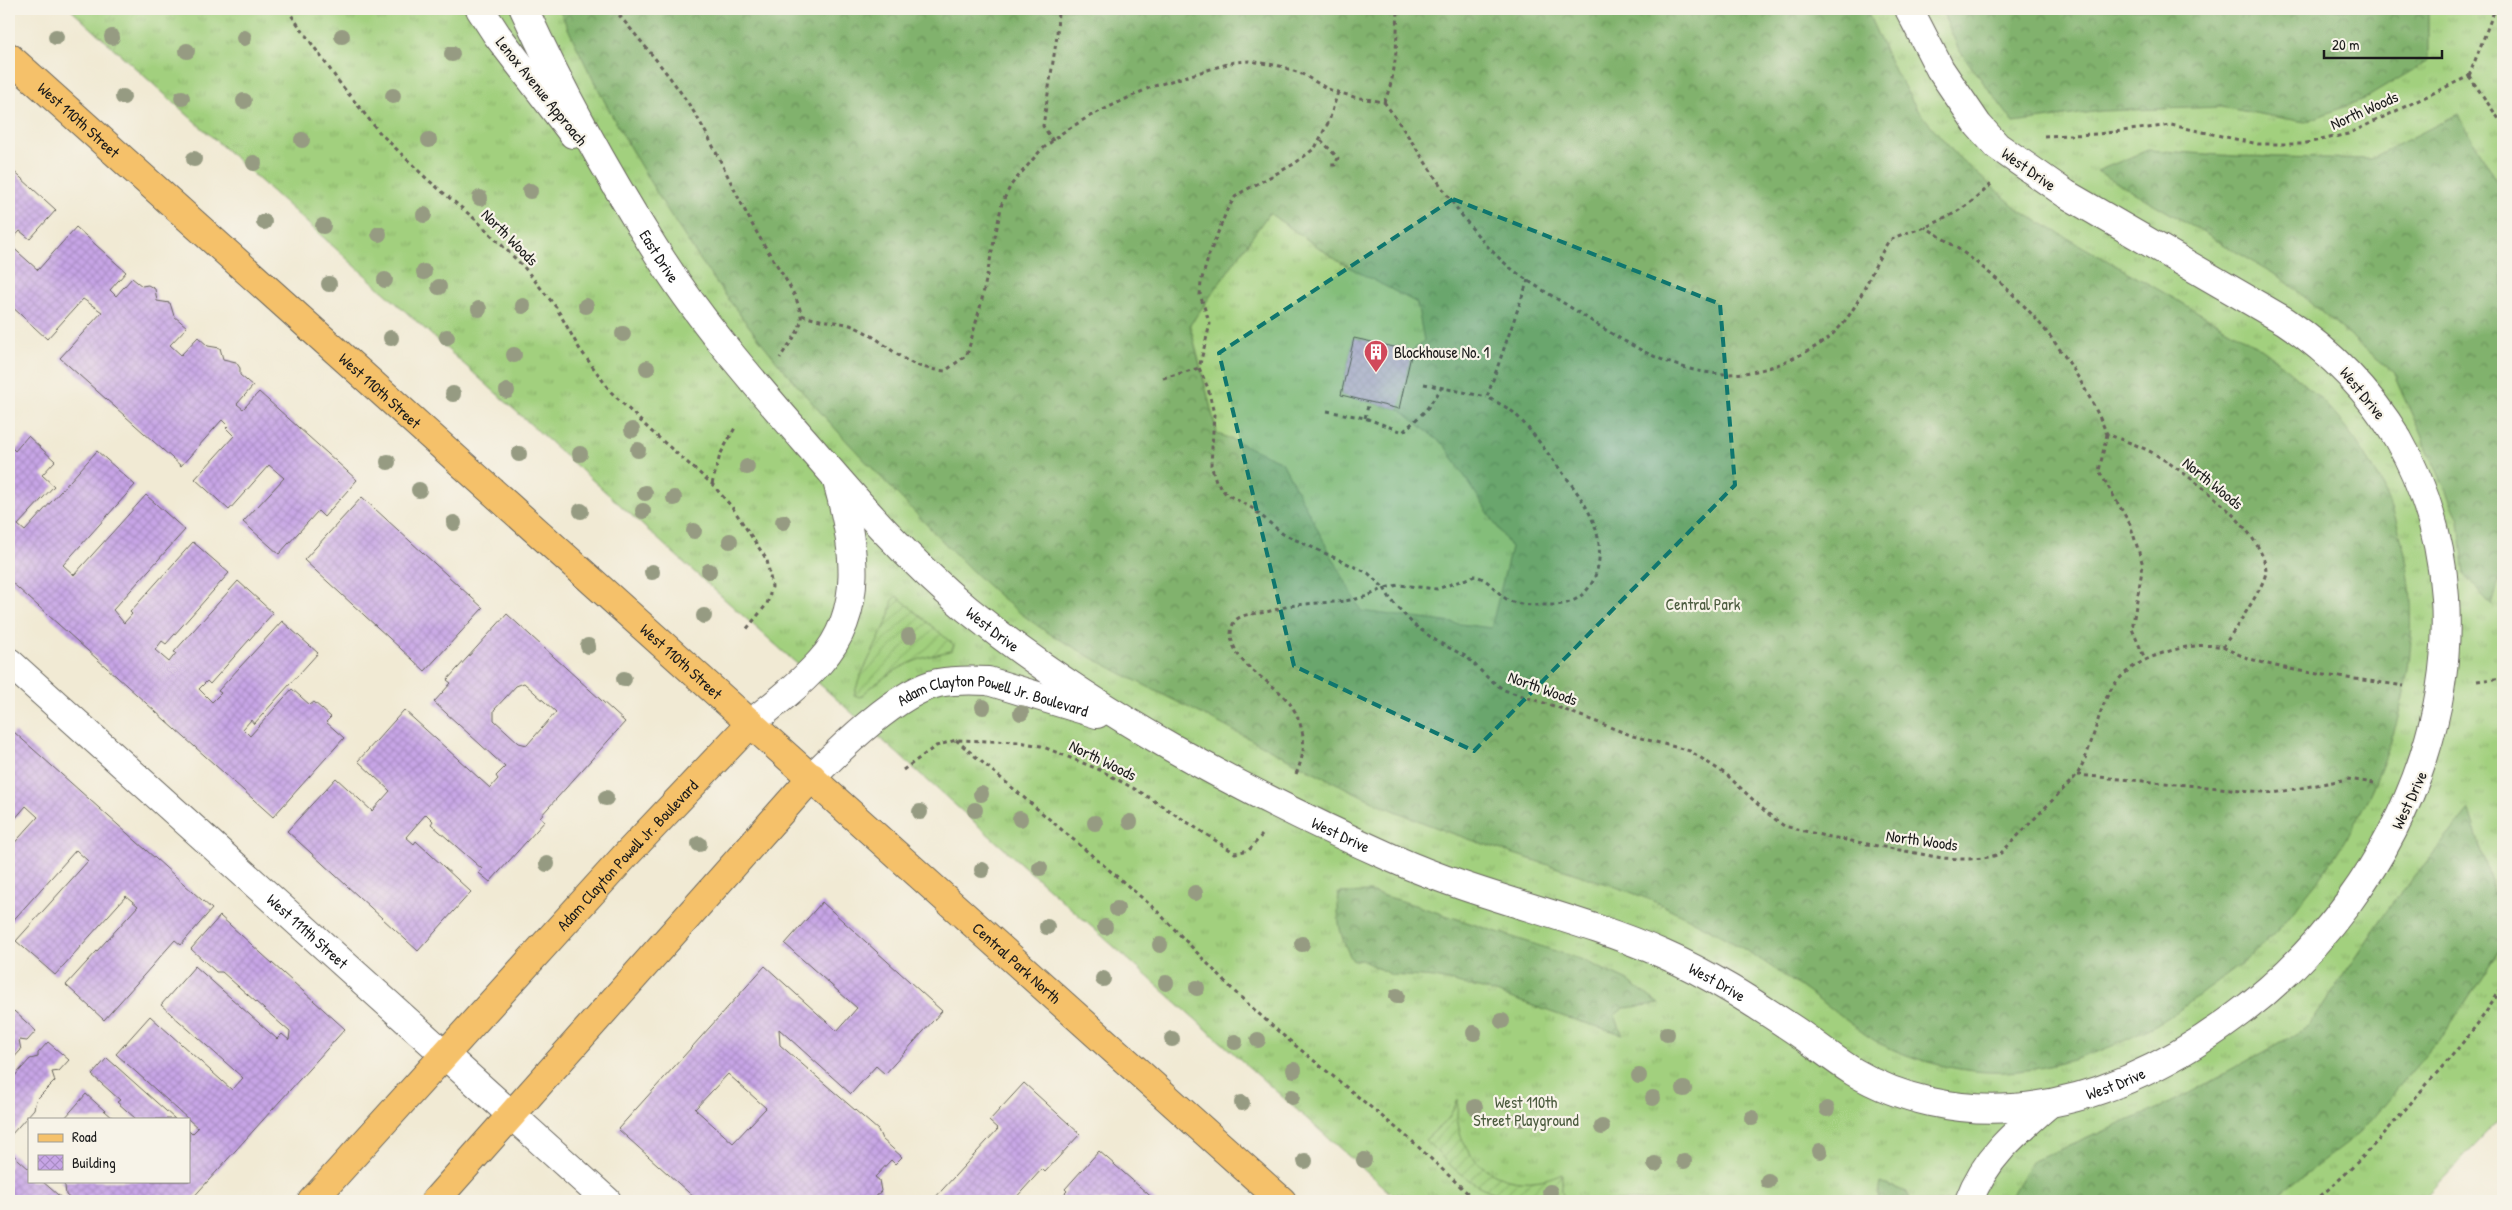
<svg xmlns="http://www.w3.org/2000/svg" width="2512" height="1210" font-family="'Patrick Hand',sans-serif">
  <defs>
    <pattern id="grass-tufts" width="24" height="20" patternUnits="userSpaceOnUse" patternTransform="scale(1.25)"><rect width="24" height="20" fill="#a2d07e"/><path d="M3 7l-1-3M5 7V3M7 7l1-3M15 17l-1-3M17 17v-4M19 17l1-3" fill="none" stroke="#8bb26c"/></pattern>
    <pattern id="forest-crowns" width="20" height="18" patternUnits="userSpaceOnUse" patternTransform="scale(1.25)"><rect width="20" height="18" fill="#81b26d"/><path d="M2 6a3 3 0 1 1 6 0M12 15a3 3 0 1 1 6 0" fill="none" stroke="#699059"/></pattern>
    <pattern id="garden-furrows" width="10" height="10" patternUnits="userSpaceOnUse" patternTransform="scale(1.25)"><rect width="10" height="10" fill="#a2d07e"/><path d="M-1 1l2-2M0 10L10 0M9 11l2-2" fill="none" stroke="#8bb26c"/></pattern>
    <pattern id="building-cross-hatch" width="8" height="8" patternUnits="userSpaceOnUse" patternTransform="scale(1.25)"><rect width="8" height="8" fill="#c7a5e6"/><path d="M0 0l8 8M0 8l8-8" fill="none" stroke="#aa8dc5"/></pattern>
  </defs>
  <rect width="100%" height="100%" fill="#f7f3e8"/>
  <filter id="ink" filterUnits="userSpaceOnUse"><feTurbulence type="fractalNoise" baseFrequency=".02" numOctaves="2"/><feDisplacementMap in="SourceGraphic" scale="10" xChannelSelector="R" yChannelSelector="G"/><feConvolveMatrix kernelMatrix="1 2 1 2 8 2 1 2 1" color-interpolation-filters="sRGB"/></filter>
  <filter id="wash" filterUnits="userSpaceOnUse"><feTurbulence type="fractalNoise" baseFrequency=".0096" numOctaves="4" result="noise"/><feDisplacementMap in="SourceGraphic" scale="20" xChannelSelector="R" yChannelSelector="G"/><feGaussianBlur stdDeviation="1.12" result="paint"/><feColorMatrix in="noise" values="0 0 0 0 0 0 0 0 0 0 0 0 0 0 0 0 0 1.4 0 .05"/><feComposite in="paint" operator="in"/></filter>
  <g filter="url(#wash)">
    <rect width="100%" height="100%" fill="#f1ead4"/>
    <polygon fill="url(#grass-tufts)" stroke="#5f764d" points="70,9 2503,9 2503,1116 2422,1201 1399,1201 731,605"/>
    <g fill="url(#forest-crowns)" stroke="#4e6744" fill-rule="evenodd">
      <path d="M559,9H1866L1890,62L1917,109L1957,156L2020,211L2256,345C2310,383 2360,433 2386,494C2443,626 2398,774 2315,884C2300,902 2286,923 2269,939C2252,956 2233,970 2214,984C2195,998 2176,1014 2155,1025C2111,1050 2057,1069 2006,1072C1965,1074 1917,1062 1881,1044C1869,1038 1857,1028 1846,1020C1823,1003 1799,986 1776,970C1740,945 1703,925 1664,906C1634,892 1601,882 1570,872C1515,854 1460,838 1407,816C1350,792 1295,762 1240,734C1189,707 1138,683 1087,655C1071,645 1053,637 1038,626C987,591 945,543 902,499C852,448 803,395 759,339C679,239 612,125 559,9ZM1269,213L1341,263L1417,303L1424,341L1412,351L1354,338L1341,395L1399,409L1445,446L1511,548L1491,628L1361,611L1282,462L1217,433L1190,325Z"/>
      <polygon points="1941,9 2428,9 2428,61 2366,98 2305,122 2221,107 2101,111 2014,123 1959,50"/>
      <polygon points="2458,114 2503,191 2503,565 2492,606 2465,575 2459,520 2393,372 2283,279 2097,171 2148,150 2235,156 2370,159"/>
      <polygon points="2469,810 2503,920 2503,944 2450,1026 2360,1133 2271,1201 2008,1201 2031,1162 2175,1101 2308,1027 2391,905"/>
      <path d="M1370,892L1399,900L1583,960L1630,982L1659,1004L1624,1008L1615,1015L1622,1034L1568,1018L1487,990L1435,978L1392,975L1361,960L1353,961C1340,939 1336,919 1339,893Z"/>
      <polygon points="1881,1183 1907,1192 1911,1201 1853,1201 1878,1199"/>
    </g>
    <g fill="url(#garden-furrows)" stroke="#5f764d">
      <path d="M897,596L954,645L952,650L946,652C911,659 886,673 860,697L854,695L860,677L889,618L893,599Z"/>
      <path d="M1458,1100C1458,1107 1456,1116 1458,1123C1466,1174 1519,1194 1562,1173V1192L1565,1201C1531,1201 1493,1199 1465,1177C1450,1167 1438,1152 1425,1140L1448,1119Z"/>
    </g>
    <g id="blocks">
      <g fill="url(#building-cross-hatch)" fill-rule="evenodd">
        <polygon points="9,167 56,210 30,239 20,231 9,243"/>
        <polygon points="76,227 126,272 110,290 116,296 132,278 142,286 148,285 155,289 157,301 170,303 174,316 187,327 170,345 181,355 198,337 208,346 220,348 223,359 236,362 240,368 240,375 253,386 237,404 243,409 259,392 357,480 324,517 318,511 279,554 243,522 284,478 269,465 229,510 195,479 234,436 226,428 228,426 222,420 181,466 60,358 102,312 83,299 47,339 9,304 9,244 38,270"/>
        <polygon points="1354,338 1412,351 1399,409 1341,395"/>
        <polygon points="28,436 55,461 42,475 54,486 18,525 25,531 97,451 135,485 63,565 74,575 146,495 185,530 113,610 124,623 132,614 130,612 193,542 229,573 166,644 162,641 155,650 169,662 176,653 174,652 238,581 273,613 210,684 207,681 199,689 212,702 221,693 218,691 282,621 318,653 254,724 251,720 243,729 250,736 292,689 310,705 314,702 331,717 326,722 344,738 273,817 9,580 9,445 15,451"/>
        <polygon points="362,497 483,608 425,671 304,560"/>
        <path d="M507,614L625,722L540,817L545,821L490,882L479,873L482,869L431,824L433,821L426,814L406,837L414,844L416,841L471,892L418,951L287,831L336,778L372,811L390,791L358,761L404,710L490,788L498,779L496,776L505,767L434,702L451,683L447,680ZM524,683L556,712L527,745L519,743L494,720V710L516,686Z"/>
        <polygon points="14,732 212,909 181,945 175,940 104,1020 66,985 138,906 126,896 55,975 16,941 88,861 76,850 9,925 9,849 38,817 26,806 9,826 9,738"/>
        <path d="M822,902L942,1011L885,1074L876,1066L851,1094L779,1029L780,1045L878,1130L882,1139L902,1157L895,1164L891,1160L875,1177L879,1180L881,1191L872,1201H698L618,1129L765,966L837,1031L857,1008L785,944ZM728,1074L766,1108L733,1143L695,1109Z"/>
        <polygon points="220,916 345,1029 190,1201 73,1201 66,1195 65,1186 60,1181 189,1181 189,1131 192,1134 198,1128 116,1054 150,1016 232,1090 243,1078 161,1005 195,966 277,1039 282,1034 289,1040 290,1032 222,972 216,972 191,949"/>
        <polygon points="14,1011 36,1031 27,1041 19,1040 21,1050 9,1063 9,1017"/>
        <polygon points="48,1042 69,1060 59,1071 52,1072 55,1081 36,1100 34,1109 11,1135 9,1133 9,1079 12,1079 30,1059 38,1057 38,1053"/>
        <polygon points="107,1058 175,1119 136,1119 117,1102 120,1100 92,1075"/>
        <polygon points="1024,1083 1080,1134 1045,1172 1042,1169 1013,1201 932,1201 998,1129 989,1121"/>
        <polygon points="86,1094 114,1119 64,1119"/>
        <polygon points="9,1151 29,1169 29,1181 42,1181 65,1201 9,1201"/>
        <polygon points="1099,1151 1156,1201 1057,1201 1067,1191 1065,1189"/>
      </g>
    </g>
  </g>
  <g filter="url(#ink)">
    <use href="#blocks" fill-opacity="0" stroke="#67645c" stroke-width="1"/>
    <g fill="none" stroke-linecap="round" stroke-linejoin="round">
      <defs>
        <g id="minor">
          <polyline points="480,9 497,35 573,134"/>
          <path id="s1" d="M524,9C561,90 605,170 653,246C698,319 754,383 810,447C859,504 909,561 967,609C1095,713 1244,792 1394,859C1481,898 1576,916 1663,954C1709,974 1751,1001 1793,1029C1814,1043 1833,1059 1854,1072C1901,1100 1959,1112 2013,1108C2094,1102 2168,1066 2233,1018C2408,890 2512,641 2398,439C2369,391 2331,352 2285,321L2066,194L1997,146L1978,125L1940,69L1909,9"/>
          <path id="s2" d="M9,662L607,1201"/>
          <path d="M751,723C775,704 799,685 820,662C867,610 854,542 837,481"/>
          <path id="s3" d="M812,777C841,748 897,692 938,683C954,680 971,680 988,681L1097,714"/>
          <path d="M1969,1201C1984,1159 2016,1132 2049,1104"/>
        </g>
        <g id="major">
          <path id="s4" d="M9,57L1282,1201"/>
          <path id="s5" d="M312,1201L625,856L751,723"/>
          <polyline points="435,1201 812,777"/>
        </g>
      </defs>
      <use href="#minor" stroke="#67645c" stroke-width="30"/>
      <use href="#major" stroke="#67645c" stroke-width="30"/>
      <g stroke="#67645c" stroke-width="3" stroke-dasharray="4 4" stroke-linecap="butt">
        <polyline points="287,9 339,82 380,133 427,179 476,220 523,266 556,307 579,348 611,392 651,431 712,484 732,507 767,560 772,587 767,604 745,631"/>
        <path d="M614,9C643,44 673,78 697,117C720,156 737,199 760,238C770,256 799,295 801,315C803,331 787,345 780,358"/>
        <polyline points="2469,76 2495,9"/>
        <polyline points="2469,76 2503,125"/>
        <path d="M1338,92L1329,121L1315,148L1294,164L1242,192L1235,197L1227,210L1209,255L1201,282L1200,295L1210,324L1199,368L1208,388L1214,414L1211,465L1216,481L1226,494L1252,508L1283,534L1368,573L1384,588L1399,585L1437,589L1475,576C1490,579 1496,593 1508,600C1519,606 1538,605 1549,605C1568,606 1584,598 1593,581C1614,534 1579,494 1552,459C1540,443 1528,426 1513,412C1505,406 1496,402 1487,397L1528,280"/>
        <path d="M1384,102C1421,151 1450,208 1493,252C1515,275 1543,290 1570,307C1638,351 1706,398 1789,360C1806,352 1822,345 1835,332C1860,308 1870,271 1888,242C1900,233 1912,232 1925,227C1951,217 1972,204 1991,184"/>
        <path d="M1384,102C1398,73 1396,40 1398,9"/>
        <polyline points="2044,136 2098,134 2171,125 2258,144 2302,144 2348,134 2469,76"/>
        <polyline points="1321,140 1338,158 1335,165 1328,165"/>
        <polyline points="1053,141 1043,126 1057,36 1058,9"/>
        <path d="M802,315C820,323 842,320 857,328C894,345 898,367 945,371L967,355L981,304L1002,203L1011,185L1040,151L1062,133L1088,117L1151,87L1234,62L1250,61L1280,66L1302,74L1328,89L1354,97L1384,102"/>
        <polyline points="1163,378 1199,368"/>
        <polyline points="1424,384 1487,397"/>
        <polyline points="1327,411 1365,418 1403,432 1426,410 1441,389"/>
        <polyline points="1365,418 1369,402"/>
        <polyline points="2107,434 2099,471 2130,524 2143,565 2132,629 2145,659"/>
        <polyline points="712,484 720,455 736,426"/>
        <path d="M2223,647C2269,673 2351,677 2404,686"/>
        <polyline points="2477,681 2503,678"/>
        <polyline points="956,740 1154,908 1236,993 1279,1032 1412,1141 1476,1201"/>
        <polyline points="903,770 936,746 956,740 1020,742 1041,746 1100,770 1142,793 1235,853 1249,850 1262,835"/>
        <path d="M1296,774C1303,758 1306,744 1301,727C1289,682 1245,679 1233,644C1230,636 1230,625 1237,619C1245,613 1257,614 1266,612C1276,610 1286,606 1296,605C1327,601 1356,605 1384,588L1391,600L1414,625L1438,642L1467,657L1488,678L1504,690L1560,708L1633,736L1690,751L1727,775L1767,813L1784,826L1825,836L1942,858C1959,859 1985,861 2001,853L2077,775C2107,721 2091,677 2163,653C2183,647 2201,643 2223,647C2232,633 2266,585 2266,571C2263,528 2187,473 2153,453C2138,445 2122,440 2107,434C2068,343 2009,278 1925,227"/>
        <polyline points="2077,775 2274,793 2348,779 2374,783"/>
        <path d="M2314,1201C2354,1170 2388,1130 2421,1091C2450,1058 2481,1024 2503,985"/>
      </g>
      <use href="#minor" stroke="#fff" stroke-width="28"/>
      <use href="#major" stroke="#f5c16b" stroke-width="28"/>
    </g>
    <g fill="#969b82">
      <circle cx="342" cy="36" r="8"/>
      <circle cx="56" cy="37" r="8"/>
      <circle cx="112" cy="37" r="8"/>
      <circle cx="244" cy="38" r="8"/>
      <circle cx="187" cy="51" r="8"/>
      <circle cx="452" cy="54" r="8"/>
      <circle cx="393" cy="96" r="8"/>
      <circle cx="123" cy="97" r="8"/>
      <circle cx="182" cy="98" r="8"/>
      <circle cx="244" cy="101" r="8"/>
      <circle cx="302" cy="140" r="8"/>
      <circle cx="429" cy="140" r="8"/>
      <circle cx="194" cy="159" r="8"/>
      <circle cx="254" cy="163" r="8"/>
      <circle cx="530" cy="191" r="8"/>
      <circle cx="480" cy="198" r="8"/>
      <circle cx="424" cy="215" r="8"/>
      <circle cx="264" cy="222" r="8"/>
      <circle cx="323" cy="226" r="8"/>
      <circle cx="379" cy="234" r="8"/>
      <circle cx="424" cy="272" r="8"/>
      <circle cx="385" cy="280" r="8"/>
      <circle cx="329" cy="284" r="8"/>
      <circle cx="439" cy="287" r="8"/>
      <circle cx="523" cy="306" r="8"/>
      <circle cx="586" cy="306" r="8"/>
      <circle cx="479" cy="309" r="8"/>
      <circle cx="623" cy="334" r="8"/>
      <circle cx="447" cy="337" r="8"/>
      <circle cx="391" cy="338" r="8"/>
      <circle cx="514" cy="355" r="8"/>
      <circle cx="647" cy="368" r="8"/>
      <circle cx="507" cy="391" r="8"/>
      <circle cx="453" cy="394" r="8"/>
      <circle cx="632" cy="430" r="8"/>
      <circle cx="638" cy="450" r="8"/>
      <circle cx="519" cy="454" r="8"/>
      <circle cx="580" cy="454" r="8"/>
      <circle cx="388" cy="462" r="8"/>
      <circle cx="747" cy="467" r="8"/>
      <circle cx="419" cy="490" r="8"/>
      <circle cx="645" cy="493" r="8"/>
      <circle cx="674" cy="498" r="8"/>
      <circle cx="581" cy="511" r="8"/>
      <circle cx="643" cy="511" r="8"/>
      <circle cx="783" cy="522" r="8"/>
      <circle cx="454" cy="523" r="8"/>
      <circle cx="694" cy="531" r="8"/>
      <circle cx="730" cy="541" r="8"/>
      <circle cx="709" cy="571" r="8"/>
      <circle cx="652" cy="572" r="8"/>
      <circle cx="704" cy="616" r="8"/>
      <circle cx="909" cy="636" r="8"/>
      <circle cx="588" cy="646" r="8"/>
      <circle cx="624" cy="679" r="8"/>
      <circle cx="983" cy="707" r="8"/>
      <circle cx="1021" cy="713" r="8"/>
      <circle cx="981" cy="794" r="8"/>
      <circle cx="606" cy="798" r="8"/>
      <circle cx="975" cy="810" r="8"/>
      <circle cx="920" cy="812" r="8"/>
      <circle cx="1020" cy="819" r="8"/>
      <circle cx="1130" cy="822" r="8"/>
      <circle cx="1095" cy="823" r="8"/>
      <circle cx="699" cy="844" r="8"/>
      <circle cx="547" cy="864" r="8"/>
      <circle cx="1040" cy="868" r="8"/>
      <circle cx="982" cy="870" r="8"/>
      <circle cx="1195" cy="893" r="8"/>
      <circle cx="1117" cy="909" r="8"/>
      <circle cx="1047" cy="927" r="8"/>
      <circle cx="1105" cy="927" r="8"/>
      <circle cx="1302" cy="944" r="8"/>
      <circle cx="1160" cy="945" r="8"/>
      <circle cx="1103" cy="979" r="8"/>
      <circle cx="1166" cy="983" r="8"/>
      <circle cx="1197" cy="988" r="8"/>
      <circle cx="1397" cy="996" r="8"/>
      <circle cx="1502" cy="1021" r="8"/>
      <circle cx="1474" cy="1033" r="8"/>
      <circle cx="1667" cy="1034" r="8"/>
      <circle cx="1172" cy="1039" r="8"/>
      <circle cx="1258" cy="1040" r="8"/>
      <circle cx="1235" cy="1042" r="8"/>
      <circle cx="1294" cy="1070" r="8"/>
      <circle cx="1639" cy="1076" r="8"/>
      <circle cx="1684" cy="1089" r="8"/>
      <circle cx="1292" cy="1097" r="8"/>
      <circle cx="1653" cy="1098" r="8"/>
      <circle cx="1242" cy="1103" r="8"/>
      <circle cx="1475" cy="1107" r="8"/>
      <circle cx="1827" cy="1109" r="8"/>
      <circle cx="1752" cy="1118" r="8"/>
      <circle cx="1521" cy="1119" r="8"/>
      <circle cx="1602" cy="1127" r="8"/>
      <circle cx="1820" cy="1151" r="8"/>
      <circle cx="1364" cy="1160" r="8"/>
      <circle cx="1305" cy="1161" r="8"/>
      <circle cx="1684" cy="1161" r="8"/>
      <circle cx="1655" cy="1164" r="8"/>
      <circle cx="1768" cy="1181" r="8"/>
      <circle cx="1550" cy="1192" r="8"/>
    </g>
  </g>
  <path fill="#0f766e" fill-opacity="0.2" stroke="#0f766e" stroke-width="4" stroke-dasharray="10 6" stroke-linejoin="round" d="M1453,199L1720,304L1735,485L1474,751L1294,666L1219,353Z"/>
  <defs>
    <symbol id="building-pin" viewBox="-11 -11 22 30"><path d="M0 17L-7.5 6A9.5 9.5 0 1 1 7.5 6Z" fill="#d1495b" stroke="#f7f3e8"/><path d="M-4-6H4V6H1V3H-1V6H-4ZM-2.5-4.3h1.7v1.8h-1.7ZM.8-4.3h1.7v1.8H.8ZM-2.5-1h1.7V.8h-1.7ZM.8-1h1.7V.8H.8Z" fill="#fff"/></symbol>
  </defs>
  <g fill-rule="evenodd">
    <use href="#building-pin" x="1362" y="338" width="28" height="38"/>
  </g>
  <g text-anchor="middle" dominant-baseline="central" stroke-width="4.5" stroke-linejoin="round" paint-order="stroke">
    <g font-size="16" fill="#1c1c1c" stroke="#f7f3e8">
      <text transform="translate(542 91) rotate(51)">Lenox Avenue Approach</text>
      <text transform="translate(2364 110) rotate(-24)">North Woods</text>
      <text stroke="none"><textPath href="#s4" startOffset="94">West 110th Street</textPath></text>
      <text transform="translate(2029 169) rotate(35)">West Drive</text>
      <text transform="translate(510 237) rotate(45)">North Woods</text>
      <text stroke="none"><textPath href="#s1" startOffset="282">East Drive</textPath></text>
      <text stroke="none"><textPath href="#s4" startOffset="499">West 110th Street</textPath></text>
      <text transform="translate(2363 393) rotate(51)">West Drive</text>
      <text transform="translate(2213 483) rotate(39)">North Woods</text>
      <text stroke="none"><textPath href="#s1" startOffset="784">West Drive</textPath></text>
      <text stroke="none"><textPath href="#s4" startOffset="904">West 110th Street</textPath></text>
      <text transform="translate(1543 688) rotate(20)">North Woods</text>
      <text stroke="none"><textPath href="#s3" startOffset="214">Adam Clayton Powell Jr. Boulevard</textPath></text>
      <text transform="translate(1103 760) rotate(26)">North Woods</text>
      <text transform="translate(2409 800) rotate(-65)">West Drive</text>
      <text stroke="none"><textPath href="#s1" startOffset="1189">West Drive</textPath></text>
      <text transform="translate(1922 840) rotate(8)">North Woods</text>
      <text stroke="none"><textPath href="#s5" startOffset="468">Adam Clayton Powell Jr. Boulevard</textPath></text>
      <text stroke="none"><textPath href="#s2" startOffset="402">West 111th Street</textPath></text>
      <text stroke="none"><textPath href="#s4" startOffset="1355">Central Park North</textPath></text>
      <text stroke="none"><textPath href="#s1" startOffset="1594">West Drive</textPath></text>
      <text stroke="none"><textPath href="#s1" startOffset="2029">West Drive</textPath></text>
    </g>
    <g font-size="16" fill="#1c1c1c" stroke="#f7f3e8" text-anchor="start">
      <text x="1394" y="352">Blockhouse No. 1</text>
    </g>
    <g font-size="16" fill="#4b5b3e" stroke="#f7f3e8">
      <text x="1703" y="604">Central Park</text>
      <text x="1526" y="1102">West 110th<tspan x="1526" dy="18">Street Playground</tspan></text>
    </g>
  </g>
  <rect width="2512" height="1210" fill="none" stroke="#f7f3e8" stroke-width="30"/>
  <rect x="28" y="1118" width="162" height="65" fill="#f7f3e8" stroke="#9f9d96"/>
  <rect x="38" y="1134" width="25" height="8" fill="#f5c16b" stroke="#9f9d96"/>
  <text x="72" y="1142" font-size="15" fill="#1c1c1c">Road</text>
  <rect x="38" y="1155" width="25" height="15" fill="url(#building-cross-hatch)" stroke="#9f9d96"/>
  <text x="72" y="1168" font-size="15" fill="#1c1c1c">Building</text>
  <path d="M2324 50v8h118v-8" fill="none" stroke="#1c1c1c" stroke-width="2.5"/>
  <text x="2332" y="50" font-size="15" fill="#1c1c1c" stroke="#f7f3e8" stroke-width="4" paint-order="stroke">20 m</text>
</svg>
